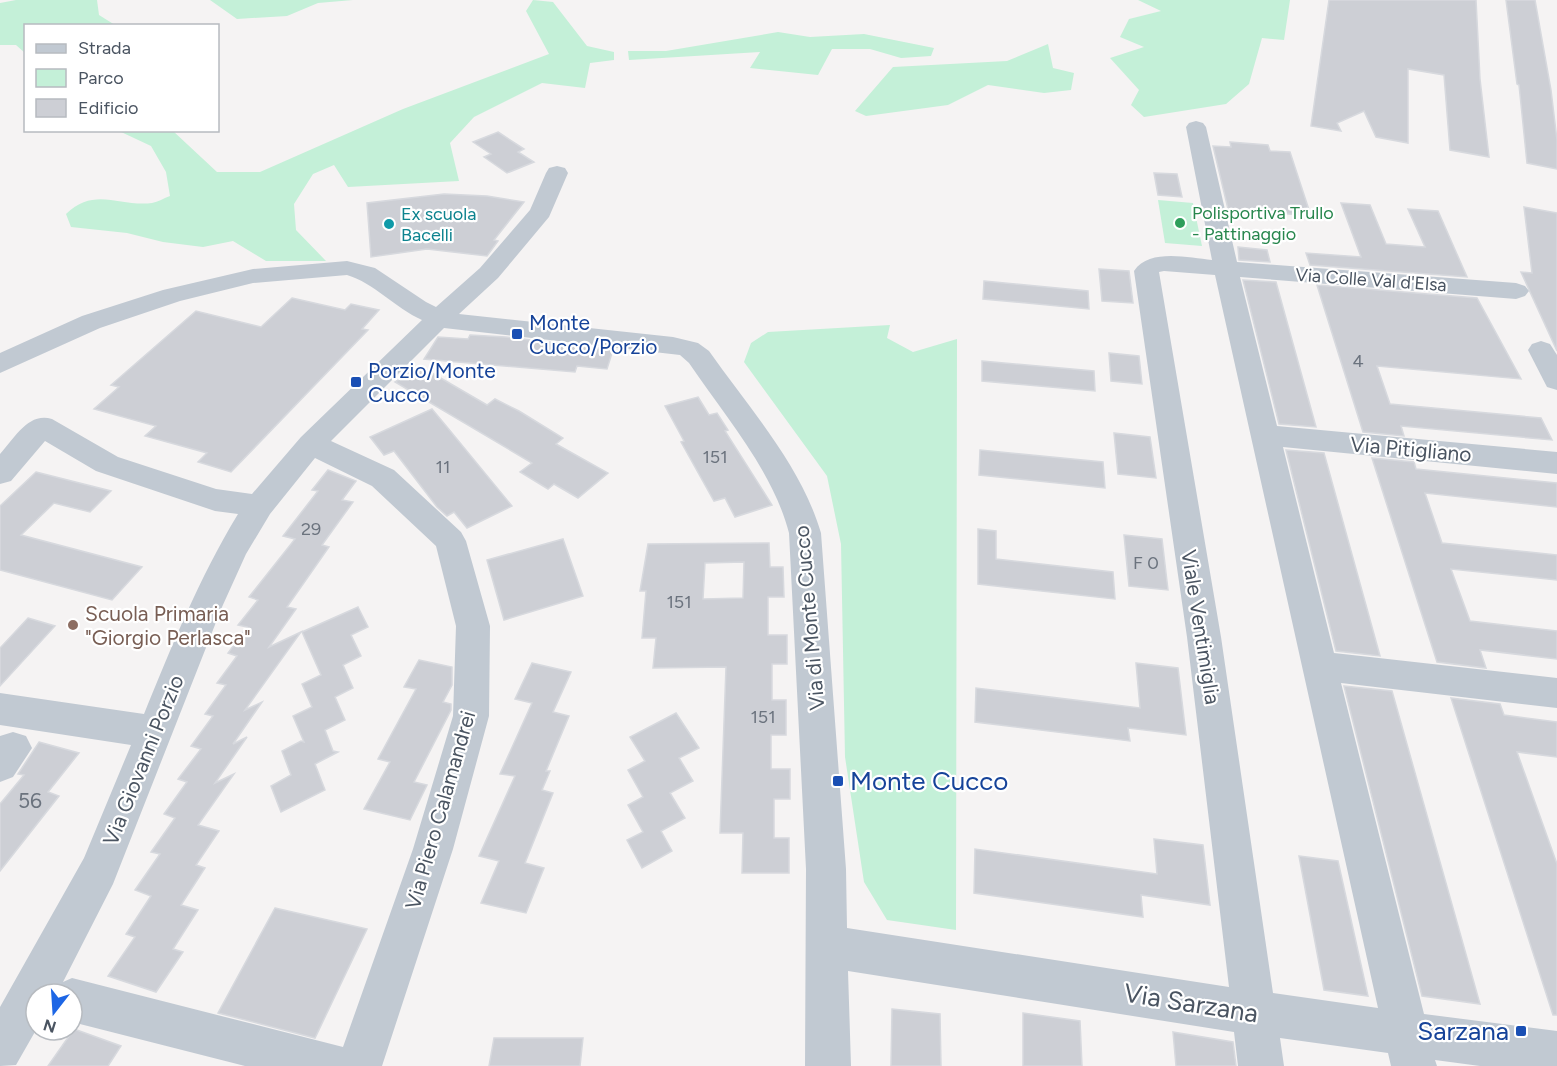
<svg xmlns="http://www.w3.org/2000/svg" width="1557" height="1066" font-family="Figtree,sans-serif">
  <rect width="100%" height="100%" fill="#f5f3f3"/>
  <g fill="#c4f0d8">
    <polygon points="16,0 97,0 99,15 115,25 26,26 25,53 16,45 0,45 0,3"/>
    <polygon points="210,0 353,0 318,3 287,16 237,19"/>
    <path d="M533,0L553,2L587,46L614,52V60L590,63L585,88L542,83L474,117L450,143L459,181L348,187L334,165L313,174L294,204L296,230L326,261H266L233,241L203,247L163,242L127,233L71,227L66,214C95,186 119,207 152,203C158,202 164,198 170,196L166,172L151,146L119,131H173L217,172H260L403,109L549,54L526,11Z"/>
    <polygon points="1138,0 1290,0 1284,40 1262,38 1249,84 1226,104 1144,117 1131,105 1139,90 1110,58 1144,47 1120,37 1129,19 1161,11"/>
    <polygon points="778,32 810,37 864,34 934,48 931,56 901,58 870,49 832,49 818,75 750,68 760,52 629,60 628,51 666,51"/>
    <polygon points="1048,44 1053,68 1074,73 1071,90 1044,93 988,85 948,105 866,116 855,111 893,67 1007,61"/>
    <polygon points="1158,200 1193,203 1202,246 1165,243"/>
    <polygon points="890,325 887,338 913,352 957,339 956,930 887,920 864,882 845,757 841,544 827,476 744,362 751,343 768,332"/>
  </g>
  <g fill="#cdcfd5" stroke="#d7d9de" stroke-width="1.5" fill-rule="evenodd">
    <polygon points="1329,0 1476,0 1480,79 1489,157 1450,150 1444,75 1408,69 1408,143 1376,137 1364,111 1337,123 1341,131 1311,126"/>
    <polygon points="1506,0 1535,0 1551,90 1557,140 1557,169 1527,163 1519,85 1517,84"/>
    <polygon points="498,132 524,149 518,152 534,162 507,173 484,157 491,154 473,142"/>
    <polygon points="1230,142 1268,145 1270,151 1290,152 1311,216 1228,209 1213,146 1231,147"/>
    <polygon points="1154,173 1177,174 1182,197 1158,195"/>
    <polygon points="444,194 487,196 524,202 494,240 498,241 487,256 427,249 371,257 367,203"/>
    <polygon points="1341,203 1370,205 1386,244 1425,247 1408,209 1438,211 1467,277 1310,265 1306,253 1361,257"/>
    <polygon points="1524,207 1557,213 1557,351 1521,272 1532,273"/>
    <polygon points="1238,247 1267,250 1270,262 1239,260"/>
    <polygon points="1099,269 1129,271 1133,303 1102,301"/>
    <polygon points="1243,280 1276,282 1316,427 1279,424"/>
    <polygon points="984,281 1088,291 1089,309 983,299"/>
    <polygon points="1317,285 1477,298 1521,379 1377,366 1390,404 1541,418 1552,440 1401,426 1404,436 1363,432"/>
    <polygon points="292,298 345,310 351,304 379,310 362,329 368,330 231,472 198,462 207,453 145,436 156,426 94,409 119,387 111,385 196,311 261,327"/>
    <polygon points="470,335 506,337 613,350 607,369 577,366 575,372 424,359 438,337 468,339"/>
    <polygon points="1109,353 1139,356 1142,384 1111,381"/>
    <polygon points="982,361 1094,371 1095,391 982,381"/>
    <polygon points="420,366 487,405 495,399 519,411 563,438 556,444 608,473 578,498 554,484 548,489 520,472 532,463 395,382"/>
    <polygon points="698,397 709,415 717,413 728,430 725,431 772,505 735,517 725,498 714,501 681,442 684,441 665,406"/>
    <polygon points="432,409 447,427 512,506 467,528 454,512 447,516 437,507 394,451 384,455 370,437"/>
    <polygon points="1114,433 1150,437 1156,478 1118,474"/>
    <polygon points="980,450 1103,462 1105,488 979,475"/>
    <polygon points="1286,450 1324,453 1380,656 1336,651"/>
    <polygon points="1372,458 1414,462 1416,469 1557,483 1557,507 1425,493 1442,543 1557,555 1557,580 1451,569 1470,621 1557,631 1557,659 1480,650 1486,668 1437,662"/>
    <polygon points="328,470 356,481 342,500 353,502 322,545 329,547 287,607 296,609 269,647 301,632 245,710 262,702 233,744 247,737 215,783 234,774 198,825 219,831 196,865 205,868 181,905 198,910 173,949 183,952 156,992 108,976 135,937 126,934 151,896 135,890 160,854 151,852 175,818 164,814 187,782 178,779 201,749 191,746 213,716 205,714 226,685 217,683 237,656 228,653 247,627 238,625 258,600 249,597 295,539 283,536 318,491 312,490"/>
    <polygon points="36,472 111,491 90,512 54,503 21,535 142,567 112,600 0,570 0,506"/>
    <polygon points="978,529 996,531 996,559 1113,572 1115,599 978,584"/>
    <polygon points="1124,535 1162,539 1168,590 1129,586"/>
    <polygon points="563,539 583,596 504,620 487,560"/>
    <path d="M769,543L770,567H783L784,597H768V635H787V664H772V700H786V735H771V769H790V799H774V838H789V873H742L743,833H720L726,667L653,668L656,638H642L646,591H640L648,544ZM744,562L743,598L703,599L705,563Z"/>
    <polygon points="358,607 368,627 351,635 361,656 343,665 353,688 335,697 345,720 325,730 333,751 338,752 315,764 325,790 281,812 271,786 291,775 282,751 301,741 304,742 293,716 312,707 302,684 321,675 302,632"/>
    <polygon points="28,618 55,626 0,686 0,648"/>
    <polygon points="419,660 452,667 452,685 443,702 451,704 451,710 414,782 427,785 410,820 364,809 390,762 378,759 416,689 404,687"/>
    <polygon points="532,663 571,672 553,712 569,716 546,771 550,771 542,790 553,793 525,863 544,868 526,913 481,903 499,861 479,856 515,776 500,774 532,703 515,699"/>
    <polygon points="1136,663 1178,668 1186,735 1128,728 1130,741 975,722 976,688 1140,708"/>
    <polygon points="1344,686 1392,691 1480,1004 1422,996"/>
    <polygon points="1451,698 1500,704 1504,715 1557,722 1557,757 1517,752 1557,864 1557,1015 1553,1015"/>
    <polygon points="676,713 699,748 679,758 693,781 670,793 685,818 661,831 672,851 642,868 627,840 643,832 628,805 643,797 628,770 645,761 630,737"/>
    <polygon points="39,742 79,753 48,792 59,796 0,871 0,804 24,775 18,774"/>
    <polygon points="1154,839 1203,845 1210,905 1141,895 1143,917 974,893 975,849 1157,874"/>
    <polygon points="1299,856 1338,861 1368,996 1324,990"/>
    <polygon points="275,908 367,929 315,1038 218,1013"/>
    <polygon points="892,1009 940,1014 941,1066 891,1066"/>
    <polygon points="1023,1013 1080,1021 1082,1066 1023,1066"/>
    <polygon points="74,1029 121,1046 108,1066 48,1066"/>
    <polygon points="1173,1032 1233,1042 1236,1066 1176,1066"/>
    <polygon points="494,1038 583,1038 580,1066 489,1066"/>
  </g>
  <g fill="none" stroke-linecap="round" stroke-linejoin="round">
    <g fill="#c1c9d2" fill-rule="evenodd">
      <path d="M1196,121L1203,123L1206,127L1237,262L1516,283L1525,286L1529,291L1525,296L1516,299L1240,277L1277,426L1557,452V474L1283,447L1334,653L1557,678V708L1341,683L1424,1014L1557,1031V1066H1480L1435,1060L1437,1066H1391L1388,1053L1280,1038L1284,1066H1238L1234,1032L848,971L851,1066H805L806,869L789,533C773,471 725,416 689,363L680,355L444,328L331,441L394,470L461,532L466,541L490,626L489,716L453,849L382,1066H245L72,1022V994H36V1030L16,1065L0,1066V1007L84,858L131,745L0,725V693L144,714C172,646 199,578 238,514L215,511L96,471L45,441L11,481L0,484V454C15,438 28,412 52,419L118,457L216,489L252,494L301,437L422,320C395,308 374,283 347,275L253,283L180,301L100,328L0,373V353L82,316L163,290L253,269L347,261L375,268L426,302L436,307L480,268L530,210L546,173L549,168L557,166L565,168L568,173L549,217L498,278L459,314L673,337L698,343L709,351C749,408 801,465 821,533L846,869L847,928L1229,987L1187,637L1134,271C1150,248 1188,258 1212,260L1186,127L1189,123ZM1164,271L1215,275L1378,1008L1273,993L1221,637L1159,272ZM315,458L372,486L436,546L456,626L453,716L413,849L343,1047L72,978L63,982L113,884L222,607L246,554L270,514Z"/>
      <polygon points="1541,341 1550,344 1557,355 1557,390 1547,387 1528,350 1532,344"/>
      <polygon points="13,732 26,736 32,748 13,777 0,782 0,736"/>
    </g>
  </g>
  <circle fill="#2e9e5b" stroke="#fff" stroke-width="2" cx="1180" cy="223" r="6"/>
  <circle fill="#0f9aa8" stroke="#fff" stroke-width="2" cx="389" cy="224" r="6"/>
  <g fill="#1a4fb4" stroke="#fff" stroke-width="2">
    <rect x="511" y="328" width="12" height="12" rx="3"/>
    <rect x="350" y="376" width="12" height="12" rx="3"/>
    <rect x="832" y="775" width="12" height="12" rx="3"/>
    <rect x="1515" y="1025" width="12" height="12" rx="3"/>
  </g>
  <circle fill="#8d6e63" stroke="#fff" stroke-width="2" cx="73" cy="625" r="6"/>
  <g text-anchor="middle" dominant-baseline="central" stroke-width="4.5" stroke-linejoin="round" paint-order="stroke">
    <g font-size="18" fill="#27864d" stroke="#fff" text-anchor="start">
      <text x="1192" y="213">Polisportiva Trullo<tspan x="1192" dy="21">- Pattinaggio</tspan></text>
    </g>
    <g font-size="18" fill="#0d838f" stroke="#fff" text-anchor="start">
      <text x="401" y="214">Ex scuola<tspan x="401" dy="21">Bacelli</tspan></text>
    </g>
    <g font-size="18" fill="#4a5461" stroke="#fff">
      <text transform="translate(1371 280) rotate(4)">Via Colle Val d'Elsa</text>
    </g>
    <g font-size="18" fill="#6b737e">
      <text x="1358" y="361">4</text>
      <text x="715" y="457">151</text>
      <text x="443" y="467">11</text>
      <text x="311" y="529">29</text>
      <text x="1146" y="563">F 0</text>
      <text x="679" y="602">151</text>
      <text x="763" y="717">151</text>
    </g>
    <g font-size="21" fill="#164399" stroke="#fff" text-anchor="start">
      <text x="529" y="322">Monte<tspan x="529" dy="24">Cucco/Porzio</tspan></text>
      <text x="368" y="370">Porzio/Monte<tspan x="368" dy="24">Cucco</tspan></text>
    </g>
    <g font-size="21" fill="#4a5461" stroke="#fff">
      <text transform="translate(1411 449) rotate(5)">Via Pitigliano</text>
      <text transform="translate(809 618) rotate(-95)">Via di Monte Cucco</text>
      <text transform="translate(1201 627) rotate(81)">Viale Ventimiglia</text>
      <text transform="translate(143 760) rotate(-68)">Via Giovanni Porzio</text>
      <text transform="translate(440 810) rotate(-74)">Via Piero Calamandrei</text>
    </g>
    <g font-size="21" fill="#785e54" stroke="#fff" text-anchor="start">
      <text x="85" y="613">Scuola Primaria<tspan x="85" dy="24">"Giorgio Perlasca"</tspan></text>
    </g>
    <g font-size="21" fill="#6b737e">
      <text x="30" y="800">56</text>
    </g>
    <g font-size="26" fill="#164399" stroke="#fff" text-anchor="start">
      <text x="850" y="781">Monte Cucco</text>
      <text x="1509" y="1031" text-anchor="end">Sarzana</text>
    </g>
    <g font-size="26" fill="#4a5461" stroke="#fff">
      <text transform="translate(1191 1003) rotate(9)">Via Sarzana</text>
    </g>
  </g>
  <rect x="24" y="24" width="195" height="108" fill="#ffffff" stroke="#b7bbc0" stroke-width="1.5"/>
  <rect x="36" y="44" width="30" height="9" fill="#c1c9d2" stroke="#b7bbc0" stroke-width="1.5"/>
  <text x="78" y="54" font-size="18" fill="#4a5461">Strada</text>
  <rect x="36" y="69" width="30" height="18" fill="#c4f0d8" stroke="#b7bbc0" stroke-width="1.5"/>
  <text x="78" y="84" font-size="18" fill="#4a5461">Parco</text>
  <rect x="36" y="99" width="30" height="18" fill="#cdcfd5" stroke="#b7bbc0" stroke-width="1.5"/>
  <text x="78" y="114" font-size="18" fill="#4a5461">Edificio</text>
  <g transform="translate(54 1012) rotate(197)"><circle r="28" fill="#ffffff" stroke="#b7bbc0" stroke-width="1.5"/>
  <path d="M0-4.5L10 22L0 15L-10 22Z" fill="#1d66e5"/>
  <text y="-9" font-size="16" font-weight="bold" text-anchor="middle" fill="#4a5461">N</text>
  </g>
</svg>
